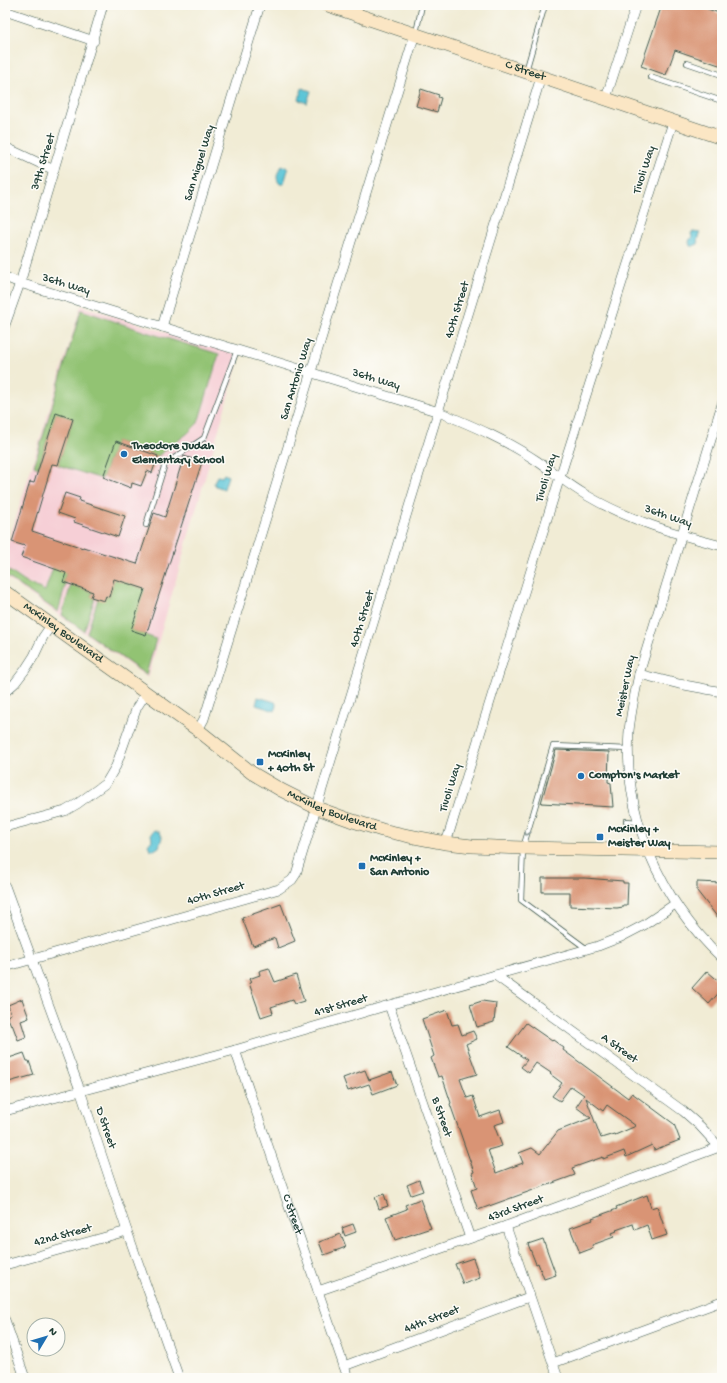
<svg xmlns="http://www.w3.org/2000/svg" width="727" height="1383" font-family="'Gochi Hand',sans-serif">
  <rect width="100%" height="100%" fill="#fdfcf7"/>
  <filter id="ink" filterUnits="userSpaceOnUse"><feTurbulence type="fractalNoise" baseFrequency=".025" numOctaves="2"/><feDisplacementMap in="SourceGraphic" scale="8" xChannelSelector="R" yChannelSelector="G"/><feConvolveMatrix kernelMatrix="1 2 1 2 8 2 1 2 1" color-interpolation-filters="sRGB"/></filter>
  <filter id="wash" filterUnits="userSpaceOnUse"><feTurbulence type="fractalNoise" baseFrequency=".012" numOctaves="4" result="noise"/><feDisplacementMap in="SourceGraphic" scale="16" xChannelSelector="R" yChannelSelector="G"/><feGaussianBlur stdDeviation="0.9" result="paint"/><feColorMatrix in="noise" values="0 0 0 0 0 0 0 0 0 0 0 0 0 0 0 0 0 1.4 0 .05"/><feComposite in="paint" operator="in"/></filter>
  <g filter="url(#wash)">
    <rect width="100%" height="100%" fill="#f1ecd5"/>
    <polygon fill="#f6cfd6" points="81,306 240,355 148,678 5,577 5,554"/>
    <g fill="#92c373" stroke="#588054">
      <polygon points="81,310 149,333 219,354 198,423 188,433 158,456 116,441 102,479 58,465 73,419 56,413 38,468 34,466"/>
      <polygon points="53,568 66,573 63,582 66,583 58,612 6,576 9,571 25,582 45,591"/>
      <polygon points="114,579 145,589 132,630 156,639 146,675 87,633 98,599 106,596 109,597"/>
      <polygon points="71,585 93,592 91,596 95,598 84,631 62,615"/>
    </g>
    <g fill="#5bc5d7" stroke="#3d8186">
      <polygon points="302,88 311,91 307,103 299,100"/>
      <path d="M283,166L286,167L288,170L284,183L283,184H280C275,179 277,173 281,167Z"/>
      <polygon points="693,232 700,233 699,238 697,240 698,244 693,246 690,246 689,242 690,239 692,238 691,233"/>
      <polygon points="224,474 228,476 224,489 216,486 214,483 217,476 222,477"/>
      <polygon points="258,697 275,702 276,704 275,711 256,705"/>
      <polygon points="154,830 160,832 162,837 159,847 154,850 150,849 148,845 152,840 151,834"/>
    </g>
    <g id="blocks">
      <g fill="#d99474" fill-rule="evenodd">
        <polygon points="662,5 696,5 722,14 722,66 675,50 666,75 641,66"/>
        <polygon points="421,89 439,95 438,97 441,98 437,112 416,106"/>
        <polygon points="56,413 73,419 58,465 52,464 32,531 83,548 83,547 137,564 154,513 165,517 184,456 202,462 146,635 131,630 145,589 114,579 109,597 106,596 104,601 91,597 93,592 63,582 66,573 21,557 25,546 12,542 30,482 34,483"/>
        <polygon points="116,441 158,456 152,473 147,471 141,486 132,483 131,488 103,477"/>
        <polygon points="65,493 80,498 79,501 125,516 118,537 74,522 75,519 58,513"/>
        <polygon points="556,750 609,752 608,782 611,783 613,807 541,803"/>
        <polygon points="542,878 585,878 623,881 623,883 628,883 627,905 623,905 623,907 617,908 570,906 570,892 542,892"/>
        <polygon points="697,882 722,883 722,923 697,891"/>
        <polygon points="281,904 295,941 278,948 275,938 253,946 242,918"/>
        <polygon points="269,968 275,982 296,975 304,1001 294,1004 292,1000 271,1007 273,1013 261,1017 249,983 251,983 249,979 260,975 259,971"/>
        <polygon points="707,971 722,984 722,989 709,1004 692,988"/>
        <polygon points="22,999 29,1018 21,1021 26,1037 18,1040 12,1024 11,1025 7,1016 11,1014 8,1005"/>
        <polygon points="482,1001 496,1003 494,1022 477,1027 470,1005"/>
        <path d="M447,1010L452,1025L458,1024L462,1035L473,1031L477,1039L466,1044L477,1074L460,1079L467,1098L473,1096L480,1117L500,1110L504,1122L494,1125L502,1146L488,1150L496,1173L523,1163L519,1153L532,1148L540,1154L558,1131L591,1118L576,1107L584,1095L571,1086L560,1101L552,1096L562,1083L550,1074L551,1073L536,1063L529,1073L521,1067L527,1060L508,1047L526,1023L552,1041L553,1040L564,1048L563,1050L628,1098L632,1093L674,1124L680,1140L654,1150L652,1145L626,1157L624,1151L603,1159V1157L572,1168L575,1175L478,1210L471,1190L477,1188L472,1173L474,1172L450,1104L451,1103L442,1076L438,1077L431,1058L434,1056L422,1019ZM586,1098L603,1111L607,1105L636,1126L615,1135L614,1134L601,1138Z"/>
        <polygon points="24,1053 27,1061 29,1061 34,1075 5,1083 5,1061 9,1060 9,1058"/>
        <polygon points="365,1070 369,1080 392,1072 397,1085 373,1094 369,1084 348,1091 343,1078"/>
        <polygon points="419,1180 423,1191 411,1195 407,1185"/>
        <polygon points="384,1194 388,1206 379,1209 375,1197"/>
        <polygon points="647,1195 651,1208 657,1206 667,1235 652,1240 647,1225 635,1230 633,1224 616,1230 617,1231 612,1233 614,1237 592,1245 593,1248 580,1253 570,1228 593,1220 592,1218 617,1209 616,1207"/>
        <polygon points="420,1199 431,1228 395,1240 386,1217 407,1209 405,1205"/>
        <polygon points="353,1224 356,1232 345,1236 342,1228"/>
        <polygon points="341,1234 346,1247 324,1255 319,1242"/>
        <polygon points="543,1239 556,1275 544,1279 538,1263 536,1264 528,1244"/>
        <polygon points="473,1258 480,1278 463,1284 455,1264"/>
      </g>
    </g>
  </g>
  <g filter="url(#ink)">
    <use href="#blocks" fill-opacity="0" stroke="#3e574c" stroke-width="1"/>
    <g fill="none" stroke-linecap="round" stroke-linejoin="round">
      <defs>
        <g id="lane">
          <polyline points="416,33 422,5"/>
          <polyline points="687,63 722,75"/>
          <polyline points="526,71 545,5"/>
          <polyline points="650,77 722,101"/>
          <polyline points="146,525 165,464 204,438 237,350"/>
          <polyline points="626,821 638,822"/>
          <polyline points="587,949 521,900 523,848 553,746 629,749"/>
        </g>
        <g id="street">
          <polyline points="5,11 94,41"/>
          <polyline points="606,98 636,5"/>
          <polyline points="5,147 54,170"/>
          <path d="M5,277L20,283L439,412C473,426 506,440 537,461C553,472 569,485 586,495C628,520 675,534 722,546"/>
          <polyline points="5,325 20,283 103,5"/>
          <polyline points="162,327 260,5"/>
          <path d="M722,404L639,674C635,693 631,711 629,731C623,817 660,900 722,958"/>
          <polyline points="639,674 679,684 722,692"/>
          <polyline points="5,692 15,683 25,670 34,656 43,637 52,624"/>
          <polyline points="198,730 204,719 415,34"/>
          <polyline points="5,827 65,811 77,804 106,783 116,766 137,707 146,693"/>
          <polyline points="446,843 560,477 673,122"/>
          <polyline points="5,886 80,1090 127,1231 179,1378"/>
          <polyline points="5,967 279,889 292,880 296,874 541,77"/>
          <polyline points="495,975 683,1111 700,1126 722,1150"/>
          <polyline points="389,1005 470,1238"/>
          <path id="s1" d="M235,1050L348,1378"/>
          <polyline points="5,1111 235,1050 389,1005 598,946 621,937 644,925 675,904"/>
          <polyline points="506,1226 558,1378"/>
          <polyline points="5,1265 127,1231"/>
          <polyline points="318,1291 506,1226 722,1146"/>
          <polyline points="5,1320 25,1378"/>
          <polyline points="553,1363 722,1301"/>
          <polyline points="344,1366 529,1297"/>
        </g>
        <g id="secondary">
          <path id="s2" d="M328,5L722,138"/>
          <path id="s3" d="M5,592L198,730L252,773L281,790L317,808L350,820L382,830L409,836L446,843L472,846L523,848L722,852"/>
        </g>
      </defs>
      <use href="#lane" stroke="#3e574c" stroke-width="6"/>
      <use href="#street" stroke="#3e574c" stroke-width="10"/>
      <use href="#secondary" stroke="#3e574c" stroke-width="14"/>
      <use href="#lane" stroke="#fff" stroke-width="4.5"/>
      <use href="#street" stroke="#fff" stroke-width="9"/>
      <use href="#secondary" stroke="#fbe6c4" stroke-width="13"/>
    </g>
    <defs><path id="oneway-chevron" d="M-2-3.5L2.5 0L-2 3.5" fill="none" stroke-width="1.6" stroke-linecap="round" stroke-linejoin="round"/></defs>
    <use stroke="#8f9e9a" href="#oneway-chevron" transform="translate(527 833) rotate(106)"/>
  </g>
  <g fill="#1f6fb2" stroke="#fdfcf7" stroke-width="1.5">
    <circle cx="124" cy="454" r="4"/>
    <rect x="256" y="758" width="8" height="8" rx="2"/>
    <circle cx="581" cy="776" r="4"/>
    <rect x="596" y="833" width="8" height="8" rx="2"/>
    <rect x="358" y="862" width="8" height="8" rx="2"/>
  </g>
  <g text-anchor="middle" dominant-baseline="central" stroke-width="3" stroke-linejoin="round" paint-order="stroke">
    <g font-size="12" fill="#1f3d34" stroke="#fdfcf7">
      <text stroke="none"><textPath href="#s2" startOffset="208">C Street</textPath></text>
      <text transform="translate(44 162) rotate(-73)">39th Street</text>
      <text transform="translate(200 163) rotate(-73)">San Miguel Way</text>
      <text transform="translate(645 170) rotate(-72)">Tivoli Way</text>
      <text transform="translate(66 285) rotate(17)">36th Way</text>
      <text transform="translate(458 310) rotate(-73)">40th Street</text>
      <text transform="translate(297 379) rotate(-73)">San Antonio Way</text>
      <text transform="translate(376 380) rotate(17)">36th Way</text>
      <text transform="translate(547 478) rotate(-73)">Tivoli Way</text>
      <text transform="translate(668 517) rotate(19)">36th Way</text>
      <text transform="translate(363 619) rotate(-73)">40th Street</text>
      <text stroke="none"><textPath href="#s3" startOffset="71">McKinley Boulevard</textPath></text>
      <text transform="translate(626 686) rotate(-78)">Meister Way</text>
      <text transform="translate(451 788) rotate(-73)">Tivoli Way</text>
      <text stroke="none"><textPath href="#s3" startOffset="395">McKinley Boulevard</textPath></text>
      <text transform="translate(216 894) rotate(-16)">40th Street</text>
      <text transform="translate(341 1006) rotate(-16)">41st Street</text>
      <text transform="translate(619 1049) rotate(36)">A Street</text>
      <text transform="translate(441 1117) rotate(71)">B Street</text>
      <text transform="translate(105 1128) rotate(71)">D Street</text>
      <text transform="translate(516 1209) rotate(-20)">43rd Street</text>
      <text stroke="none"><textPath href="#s1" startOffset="174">C Street</textPath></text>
      <text transform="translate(63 1236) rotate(-15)">42nd Street</text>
      <text transform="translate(432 1320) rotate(-21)">44th Street</text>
    </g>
    <g font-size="12" font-weight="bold" fill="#1f3d34" stroke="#fdfcf7" text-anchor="start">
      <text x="132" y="447">Theodore Judah<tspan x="132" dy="14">Elementary School</tspan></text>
      <text x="268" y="755">McKinley<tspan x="268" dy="14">+ 40th St</tspan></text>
      <text x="589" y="776">Compton's Market</text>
      <text x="608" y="830">McKinley +<tspan x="608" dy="14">Meister Way</tspan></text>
      <text x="370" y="859">McKinley +<tspan x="370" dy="14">San Antonio</tspan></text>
    </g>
  </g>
  <rect width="727" height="1383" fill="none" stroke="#fdfcf7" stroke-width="20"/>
  <g transform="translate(46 1337) rotate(52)"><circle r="19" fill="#fdfcf7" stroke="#a4b0a9"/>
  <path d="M0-3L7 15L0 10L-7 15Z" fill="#1f6fb2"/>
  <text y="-6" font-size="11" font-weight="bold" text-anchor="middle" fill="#1f3d34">N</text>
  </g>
</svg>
